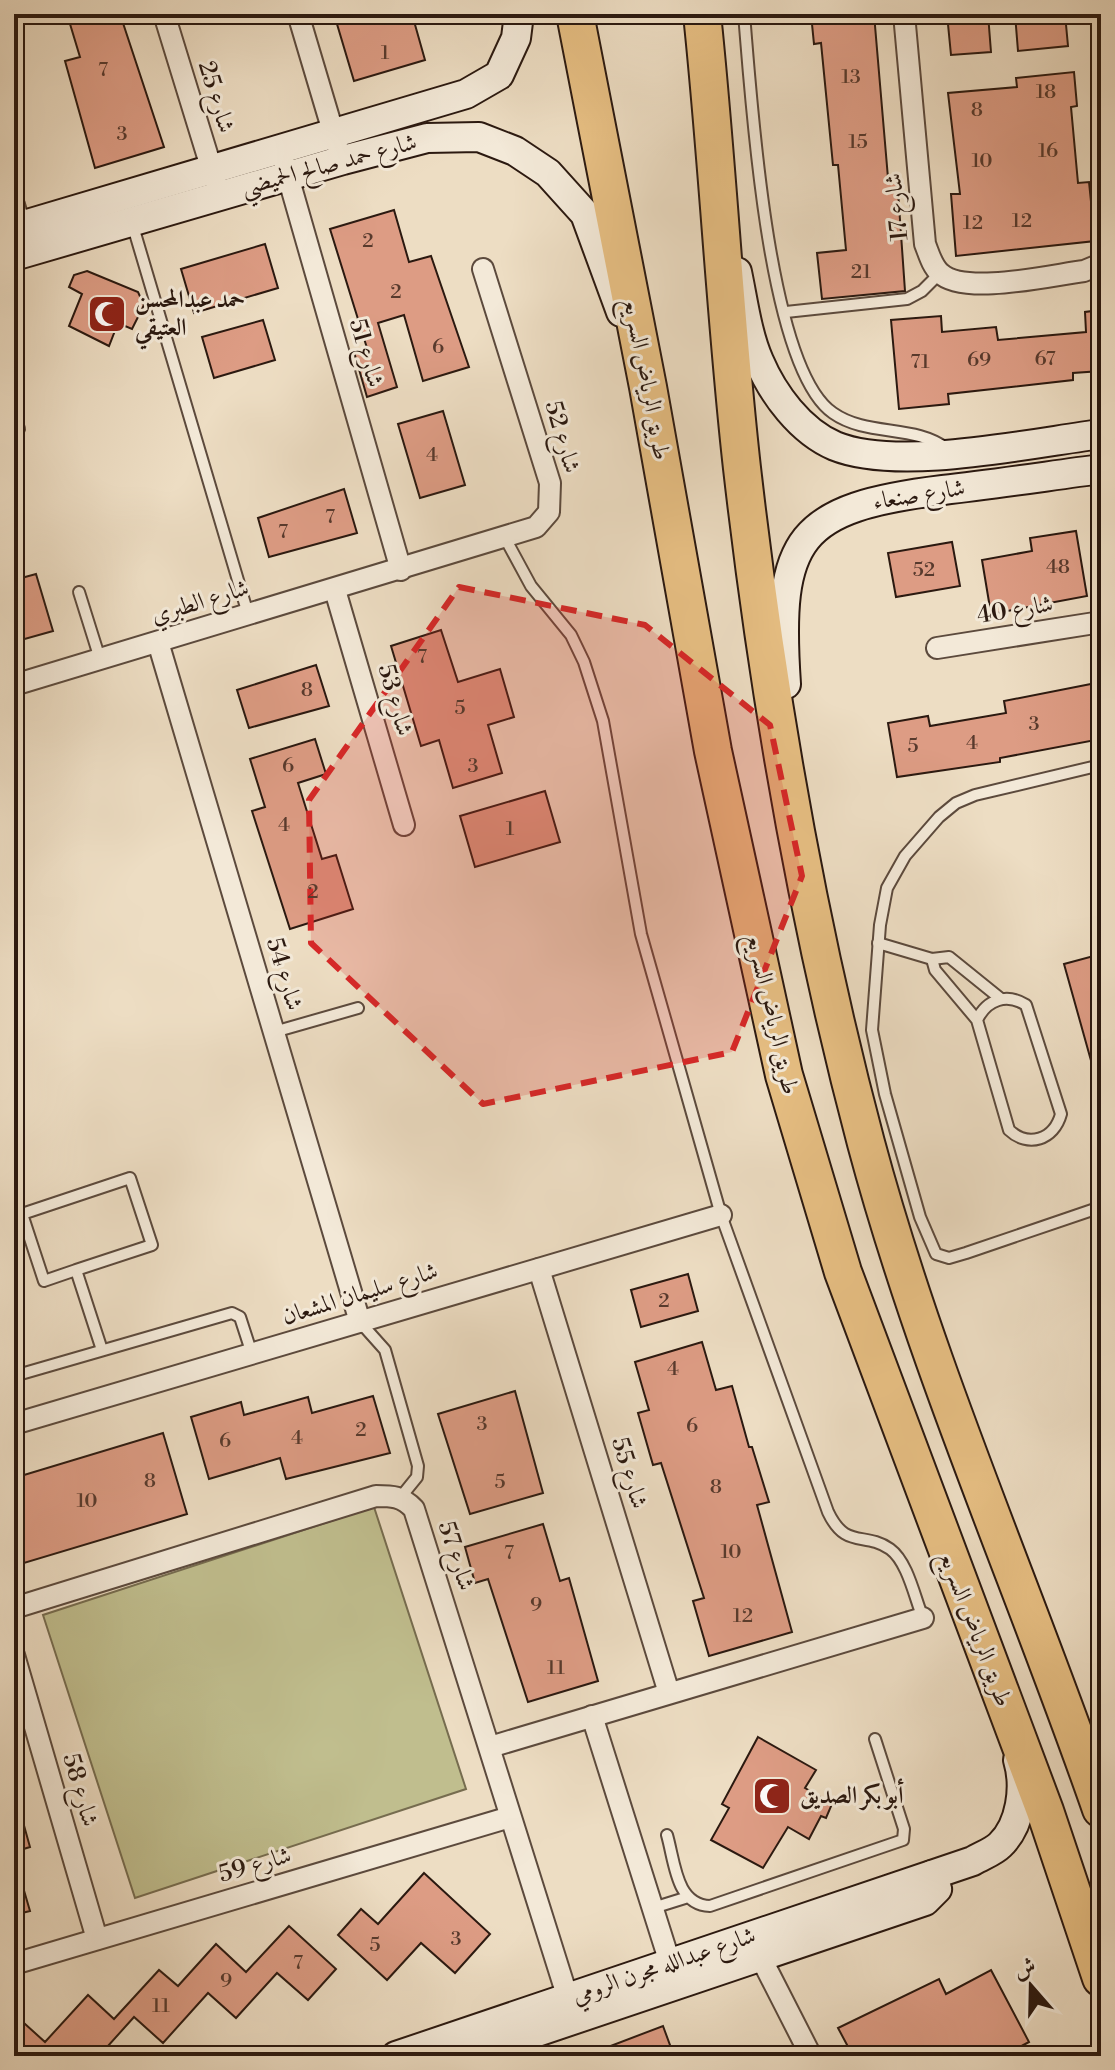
<svg xmlns="http://www.w3.org/2000/svg" width="1115" height="2070" font-family="'Libre Bodoni',Amiri,serif">
  <rect width="100%" height="100%" fill="#edddc3"/>
  <filter id="stains"><feTurbulence type="fractalNoise" baseFrequency=".0025" numOctaves="4"/><feColorMatrix values="0 0 0 0 .2 0 0 0 0 .09 0 0 0 0 .02 0 0 0 .5 -.17"/></filter>
  <radialGradient id="worn" r=".72"><stop offset=".6" stop-color="#630" stop-opacity="0"/><stop offset="1" stop-color="#630" stop-opacity=".3"/></radialGradient>
  <polygon fill="#c0be8e" stroke="#766c4f" stroke-width="2" points="374,1507 466,1789 135,1898 43,1615"/>
  <g fill="#dd9c84" stroke="#2b1910" stroke-width="2">
    <polygon points="67,14 120,14 164,147 95,168 65,61 80,57"/>
    <polygon points="334,14 412,14 425,60 354,81"/>
    <polygon points="811,14 874,14 888,178 897,177 905,291 822,299 817,253 846,250 838,165 833,165 821,43 814,44"/>
    <polygon points="947,14 988,14 991,52 951,55"/>
    <polygon points="1015,14 1065,14 1068,46 1018,51"/>
    <polygon points="1074,72 1077,106 1071,107 1078,183 1089,182 1095,241 956,256 951,194 960,194 948,93 1017,87 1016,78"/>
    <polygon points="394,210 409,262 431,256 469,367 423,381 404,315 378,323 397,387 367,397 354,352 367,348 330,229"/>
    <polygon points="265,244 278,288 194,313 181,269"/>
    <polygon points="87,271 138,292 144,305 132,329 118,323 109,346 69,326 82,294 69,287 74,275"/>
    <polygon points="1101,310 1101,371 1073,373 1073,380 948,394 949,404 899,409 891,320 941,316 942,332 996,327 998,340 1086,332 1085,312"/>
    <polygon points="263,320 275,360 214,378 202,337"/>
    <polygon points="443,411 465,485 420,498 398,424"/>
    <polygon points="344,489 357,533 269,557 258,518"/>
    <polygon points="1076,531 1087,596 991,614 982,560 1032,551 1030,538"/>
    <polygon points="952,542 960,586 896,597 888,553"/>
    <polygon points="36,574 53,631 14,642 14,580"/>
    <polygon points="441,630 458,682 500,669 514,717 488,725 502,773 453,788 439,740 421,746 391,646"/>
    <polygon points="316,665 329,706 249,728 237,690"/>
    <polygon points="1101,682 1101,739 1000,758 1000,762 897,777 888,723 928,716 930,726 1006,713 1004,701"/>
    <polygon points="315,739 326,774 298,783 322,859 336,855 353,909 290,929 252,811 265,807 250,759"/>
    <polygon points="545,791 560,842 475,867 460,816"/>
    <polygon points="1101,954 1101,1081 1097,1082 1064,964"/>
    <polygon points="688,1274 698,1311 641,1327 631,1290"/>
    <polygon points="702,1342 716,1390 732,1386 749,1447 752,1447 769,1502 757,1505 792,1632 709,1656 693,1601 704,1598 661,1463 653,1465 638,1413 649,1410 635,1362"/>
    <polygon points="515,1391 543,1493 470,1514 438,1414"/>
    <polygon points="373,1396 390,1453 286,1479 280,1458 209,1479 191,1417 241,1402 244,1415 308,1397 312,1413"/>
    <polygon points="163,1433 187,1514 14,1566 14,1478"/>
    <polygon points="543,1524 560,1581 569,1578 598,1681 528,1702 488,1579 475,1583 465,1547"/>
    <polygon points="758,1737 816,1770 805,1788 832,1804 826,1818 821,1816 809,1839 788,1827 763,1868 711,1840 729,1808 722,1804"/>
    <polygon points="14,1804 18,1804 30,1847 14,1852"/>
    <polygon points="18,1870 30,1911 14,1915 14,1871"/>
    <polygon points="424,1873 490,1934 455,1973 421,1943 387,1980 338,1935 361,1909 378,1924"/>
    <polygon points="289,1926 336,1969 308,2000 277,1973 236,2018 208,1993 163,2043 134,2017 99,2056 14,2056 14,2014 45,2042 88,1995 114,2019 159,1970 178,1986 216,1944 246,1972"/>
    <polygon points="991,1970 1029,2042 1003,2056 993,2056 988,2047 971,2056 853,2056 838,2028 939,1979 946,1994"/>
    <polygon points="663,2026 674,2056 587,2056 587,2055"/>
  </g>
  <g fill="none" stroke-linecap="round" stroke-linejoin="round">
    <defs>
      <g id="lane">
        <path d="M744,14C751,94 767,368 833,413C867,437 915,424 947,449"/>
        <polyline points="132,223 248,614"/>
        <polyline points="786,312 907,299 922,291 940,273"/>
        <polyline points="14,412 19,429"/>
        <path d="M505,538L531,586L571,635L584,662L603,721L641,934L721,1215L828,1512C846,1550 864,1531 890,1549C908,1562 915,1599 923,1618"/>
        <polyline points="79,592 100,659"/>
        <polyline points="1101,765 975,795 956,803 939,817 905,856 887,888 880,925 872,1030 885,1094 920,1217 936,1254 949,1258 966,1253 1101,1207"/>
        <polyline points="878,943 932,959 949,957 1001,999"/>
        <path d="M932,959L935,970L977,1020L1009,1130C1028,1148 1054,1140 1061,1114L1026,1005C1007,993 987,999 977,1020"/>
        <polyline points="274,1032 358,1008"/>
        <polyline points="76,1270 152,1245 130,1178 22,1214 44,1281 76,1270 102,1350"/>
        <polyline points="360,1322 385,1350 418,1466 417,1477 400,1498"/>
        <polyline points="14,1376 232,1313 240,1317 252,1354"/>
        <path d="M667,1835C675,1863 676,1905 710,1906L903,1840L904,1829L875,1739"/>
        <polyline points="653,1908 685,1898"/>
      </g>
      <g id="street">
        <polyline points="164,14 215,180"/>
        <polyline points="298,14 337,145"/>
        <path d="M904,14L925,244C929,254 932,266 940,273C964,296 1052,275 1084,271L1101,264"/>
        <polyline points="285,166 401,570"/>
        <polyline points="14,205 24,239"/>
        <polyline points="335,590 404,825"/>
        <polyline points="158,642 360,1322"/>
        <polyline points="937,648 1101,622"/>
        <polyline points="14,685 536,527 549,512 550,483 483,269"/>
        <polyline points="539,1269 669,1693"/>
        <polyline points="14,1424 721,1215"/>
        <path d="M14,1608L376,1496C392,1496 402,1496 414,1509L571,2008"/>
        <polyline points="14,1655 97,1939"/>
        <polyline points="592,1716 670,1963"/>
        <polyline points="490,1747 923,1618"/>
        <polyline points="761,1958 811,2056"/>
        <polyline points="14,1964 510,1817"/>
      </g>
      <g id="secondary">
        <polyline points="14,228 466,94 499,75 516,38 519,14"/>
        <polyline points="14,256 343,160 427,138 479,137 515,151 548,173 585,214 621,312"/>
        <path d="M737,272C743,300 747,334 759,361C773,394 800,431 835,446C899,472 1031,443 1101,434"/>
        <path d="M786,684C776,537 798,508 943,490C996,484 1048,476 1101,469"/>
        <path d="M396,2056L973,1861C981,1856 993,1852 1000,1845C1021,1825 1026,1787 1018,1760"/>
        <polyline points="466,2056 925,1901 937,1889 932,1875"/>
      </g>
      <g id="highway">
        <polyline points="575,14 648,387 713,751 784,1075 843,1272 1045,1811 1101,1978"/>
        <path d="M702,14C718,165 725,317 742,468C768,695 807,922 866,1143C927,1371 1024,1587 1101,1809"/>
      </g>
    </defs>
    <use href="#lane" stroke="#5c4a3d" stroke-width="14"/>
    <use href="#street" stroke="#5c4a3d" stroke-width="24"/>
    <use href="#secondary" stroke="#2b1910" stroke-width="32"/>
    <use href="#highway" stroke="#2b1910" stroke-width="40"/>
    <use href="#lane" stroke="#f3e9d8" stroke-width="10"/>
    <use href="#street" stroke="#f3e9d8" stroke-width="20"/>
    <use href="#secondary" stroke="#f3e9d8" stroke-width="28"/>
    <use href="#highway" stroke="#e6be82" stroke-width="36"/>
  </g>
  <path fill="#d62828" fill-opacity="0.2" stroke="#d62828" stroke-width="6" stroke-dasharray="16 10" stroke-linejoin="round" d="M459,587L645,625L770,725L802,876L732,1052L483,1104L311,943L309,800Z"/>
  <defs>
    <symbol id="mosque-square" viewBox="-11 -11 22 22"><rect x="-9" y="-9" width="18" height="18" rx="4" fill="#8f2418" stroke="#f3e9d8"/><path d="M3.5-4.9A6 6 0 1 0 3.5 4.9A5 5 0 1 1 3.5-4.9Z" fill="#fff"/></symbol>
  </defs>
  <g fill-rule="evenodd">
    <use href="#mosque-square" x="85" y="292" width="44" height="44"/>
    <use href="#mosque-square" x="750" y="1774" width="44" height="44"/>
  </g>
  <g text-anchor="middle" dominant-baseline="central" stroke-width="6" stroke-linejoin="round" paint-order="stroke">
    <g font-size="20" fill="#583a2d">
      <text x="385" y="53">1</text>
      <text x="103" y="70">7</text>
      <text x="851" y="77">13</text>
      <text x="1046" y="92">18</text>
      <text x="977" y="110">8</text>
      <text x="122" y="134">3</text>
      <text x="858" y="142">15</text>
      <text x="1048" y="151">16</text>
      <text x="982" y="161">10</text>
      <text x="1022" y="221">12</text>
      <text x="973" y="223">12</text>
      <text x="368" y="241">2</text>
      <text x="861" y="272">21</text>
      <text x="396" y="292">2</text>
      <text x="438" y="347">6</text>
      <text x="1045" y="359">67</text>
      <text x="979" y="360">69</text>
      <text x="920" y="362">71</text>
      <text x="432" y="455">4</text>
      <text x="330" y="517">7</text>
      <text x="283" y="532">7</text>
      <text x="1058" y="567">48</text>
      <text x="924" y="570">52</text>
      <text x="422" y="657">7</text>
      <text x="307" y="690">8</text>
      <text x="460" y="708">5</text>
      <text x="1034" y="724">3</text>
      <text x="972" y="743">4</text>
      <text x="913" y="746">5</text>
      <text x="288" y="766">6</text>
      <text x="473" y="766">3</text>
      <text x="284" y="825">4</text>
      <text x="510" y="829">1</text>
      <text x="313" y="892">2</text>
      <text x="664" y="1301">2</text>
      <text x="673" y="1369">4</text>
      <text x="482" y="1424">3</text>
      <text x="692" y="1426">6</text>
      <text x="361" y="1430">2</text>
      <text x="297" y="1438">4</text>
      <text x="225" y="1441">6</text>
      <text x="150" y="1481">8</text>
      <text x="500" y="1482">5</text>
      <text x="716" y="1487">8</text>
      <text x="87" y="1501">10</text>
      <text x="731" y="1552">10</text>
      <text x="509" y="1553">7</text>
      <text x="536" y="1605">9</text>
      <text x="743" y="1616">12</text>
      <text x="556" y="1668">11</text>
      <text x="456" y="1939">3</text>
      <text x="375" y="1945">5</text>
      <text x="298" y="1963">7</text>
      <text x="226" y="1981">9</text>
      <text x="161" y="2006">11</text>
    </g>
    <g font-size="24" fill="#2b1910" stroke="#f3e9d8">
      <text transform="translate(216 97) rotate(73)">شارع 25</text>
      <text transform="translate(329 165) rotate(-15)">شارع حمد صالح الحميضي</text>
      <text transform="translate(897 207) rotate(-96)">شارع 17</text>
      <text transform="translate(366 353) rotate(74)">شارع 51</text>
      <text transform="translate(646 379) rotate(79)">طريق الرياض السريع</text>
      <text transform="translate(562 437) rotate(74)">شارع 52</text>
      <text transform="translate(919 495) rotate(-9)">شارع صنعاء</text>
      <text transform="translate(200 602) rotate(-17)">شارع الطبري</text>
      <text transform="translate(1015 610) rotate(-9)">شارع 40</text>
      <text transform="translate(395 700) rotate(74)">شارع 53</text>
      <text transform="translate(284 974) rotate(73)">شارع 54</text>
      <text transform="translate(772 1014) rotate(77)">طريق الرياض السريع</text>
      <text transform="translate(360 1294) rotate(-17)">شارع سليمان المشعان</text>
      <text transform="translate(629 1473) rotate(73)">شارع 55</text>
      <text transform="translate(456 1556) rotate(72)">شارع 57</text>
      <text transform="translate(975 1629) rotate(69)">طريق الرياض السريع</text>
      <text transform="translate(80 1790) rotate(74)">شارع 58</text>
      <text transform="translate(255 1865) rotate(-16)">شارع 59</text>
      <text transform="translate(664 1966) rotate(-19)">شارع عبدالله مجرن الرومي</text>
    </g>
    <g font-size="24" font-weight="bold" fill="#2b1910" stroke="#f3e9d8" text-anchor="start">
      <text x="135" y="300">حمد عبدالمحسن<tspan x="135" dy="28">العتيقي</tspan></text>
      <text x="800" y="1796">أبو بكر الصديق</text>
    </g>
  </g>
  <rect width="1115" height="2070" fill="none" stroke="#edddc3" stroke-width="48"/>
  <rect x="16" y="16" width="1083" height="2038" fill="none" stroke="#2b1910" stroke-width="4"/>
  <rect x="24" y="24" width="1067" height="2022" fill="none" stroke="#2b1910" stroke-width="2"/>
  <g transform="translate(1031 1986) rotate(340)" stroke="#f3e9d8" stroke-width="6" paint-order="stroke">
  <path d="M0-6L14 30L0 20L-14 30Z" fill="#2b1910"/>
  <text y="-12" font-size="22" font-weight="bold" text-anchor="middle" fill="#2b1910">ش</text>
  </g>
  <rect width="100%" height="100%" filter="url(#stains)"/>
  <rect width="100%" height="100%" fill="url(#worn)"/>
</svg>
